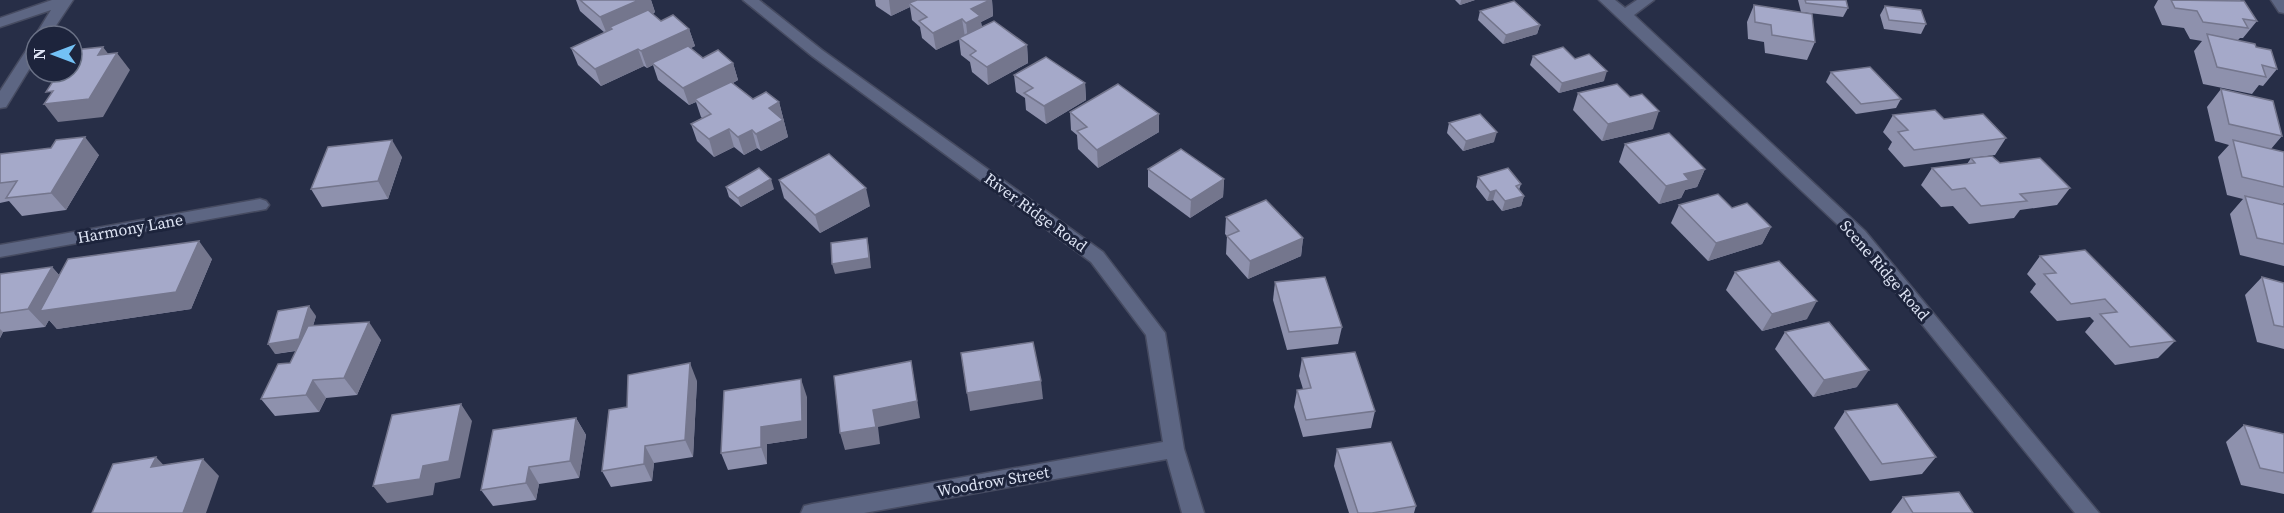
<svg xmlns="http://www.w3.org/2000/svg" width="2284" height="513" font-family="'Source Serif 4',serif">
  <rect width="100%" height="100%" fill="#272e47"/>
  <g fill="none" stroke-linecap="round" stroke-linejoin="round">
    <defs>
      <g id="street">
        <polygon points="52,0 73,0 49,36 36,36 36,38 35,36 51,10 0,27 0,18"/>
        <polygon points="743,0 759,0 822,50 1103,252 1165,333 1184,449 1204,513 1182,513 1167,459 864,513 801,513 804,506 812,504 1163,442 1146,335 1091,262 812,56"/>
        <polygon points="1599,0 1615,0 1625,8 1637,0 1654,0 1634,15 1865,231 2099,513 2075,513 1853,239"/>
        <polygon points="2271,0 2284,0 2284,13 2279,12"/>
        <polygon points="36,41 36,58 6,107 0,108 0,91 31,43"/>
        <polygon points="260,199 266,201 269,205 266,209 0,257 0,245"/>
      </g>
    </defs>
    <use href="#street" stroke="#464b61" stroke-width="3"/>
    <use href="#street" fill="#5d6683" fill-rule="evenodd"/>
  </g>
  <g fill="#8e91ad">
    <polygon points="576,0 651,0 655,12 653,14 661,21 689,29 695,46 691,48 703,58 733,63 738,80 733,83 753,99 779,102 788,137 761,151 757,148 744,155 734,147 714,157 697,141 691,124 702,118 701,117 696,102 689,105 658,80 653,65 647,68 644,66 601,86 578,65 571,48 605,33 580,11"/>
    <polygon points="875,0 992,0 993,16 981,22 982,27 1027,45 1028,63 988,85 972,72 970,62 961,55 959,39 936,50 922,38 920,27 912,20 910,7 891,16 876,6"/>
    <polygon points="1455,0 1475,0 1460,5"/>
    <polygon points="1798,0 1846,0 1848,8 1843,17 1801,12"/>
    <polygon points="2158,0 2240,0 2257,21 2243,38 2240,38 2238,40 2256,47 2277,69 2263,86 2259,85 2252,94 2203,84 2194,51 2202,41 2190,39 2184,28 2162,25 2154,7"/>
    <polygon points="1754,5 1815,42 1807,60 1765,53 1764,42 1748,39 1747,22"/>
    <polygon points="1885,6 1926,24 1921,34 1884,29 1880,15"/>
    <polygon points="1480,11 1540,25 1537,34 1503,44 1478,20"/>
    <polygon points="1533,56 1575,59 1604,81 1559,93 1530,65"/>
    <polygon points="1831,72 1901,99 1896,108 1856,114 1826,82"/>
    <polygon points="1014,75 1085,83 1086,100 1046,124 1026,110 1025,98 1016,92"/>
    <polygon points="2221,89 2282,136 2271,149 2284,152 2284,203 2282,205 2284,205 2284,266 2240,255 2230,214 2243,199 2227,195 2218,157 2229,145 2215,141 2207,107"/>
    <polygon points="1578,93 1630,97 1653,129 1602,141 1573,110"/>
    <polygon points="1070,112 1159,132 1098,168 1078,149 1077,135 1071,130"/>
    <polygon points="1893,115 1944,119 2006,138 1995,155 1979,157 2000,163 2070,188 2057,205 2020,210 2014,218 1969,224 1953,206 1941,207 1921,185 1932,168 1967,164 1971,158 1904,167 1888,149 1892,142 1883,132"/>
    <polygon points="1449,123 1494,142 1463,151 1447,133"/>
    <polygon points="1625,144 1705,169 1697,187 1685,190 1681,198 1659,204 1619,162"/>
    <polygon points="0,154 99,155 66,210 22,216 9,201 0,203"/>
    <polygon points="402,157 388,199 322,207 311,189"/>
    <polygon points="1148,169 1224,179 1223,197 1190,218 1148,187"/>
    <polygon points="1478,177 1521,184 1519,190 1524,196 1521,206 1502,211 1493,200 1487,201 1476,187"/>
    <polygon points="779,180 870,206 820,233 784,198"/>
    <polygon points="726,187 774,189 741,207 729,197"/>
    <polygon points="1679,205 1732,208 1771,227 1762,244 1708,261 1671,223"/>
    <polygon points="1226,217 1303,238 1301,256 1248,279 1226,254 1227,236 1225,234"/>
    <polygon points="2040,256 2175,341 2158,358 2115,365 2085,332 2094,321 2090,317 2057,321 2030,292 2036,284 2027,274"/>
    <polygon points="212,259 191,309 57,329 49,320 45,327 3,332 0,338 0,274 52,267 59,275"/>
    <polygon points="1735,272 1807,319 1762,331 1726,290"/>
    <polygon points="2262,277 2284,283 2284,349 2257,342 2245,295"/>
    <polygon points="1275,282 1342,327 1338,344 1287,350 1273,300"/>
    <polygon points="316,316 313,326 381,340 357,395 326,398 319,412 275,416 261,399 290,363 296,351 275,354"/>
    <polygon points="1785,332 1857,387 1813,397 1775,349"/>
    <polygon points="1302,358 1375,411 1371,428 1303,437 1294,407 1297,390 1303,389 1299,376"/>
    <polygon points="697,381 693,457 654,463 652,481 611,487 602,471 627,407"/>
    <polygon points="807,397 807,438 767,444 767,464 728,470 721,453"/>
    <polygon points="1845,411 1936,457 1922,474 1870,481 1834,428"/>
    <polygon points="576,418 586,435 579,478 539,484 536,500 493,506 481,490"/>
    <polygon points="2244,425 2284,434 2284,494 2241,485 2226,442"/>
    <polygon points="1337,449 1416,506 1414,513 1349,513 1334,466"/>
    <polygon points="1903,497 1973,513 1891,513"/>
  </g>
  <g fill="#74768d">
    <polygon points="639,0 651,0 655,12 613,31 610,27 611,32 607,34 600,17"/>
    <polygon points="889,0 923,0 909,3 910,7 891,16"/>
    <polygon points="990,0 992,0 993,16 981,22 982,33 968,40 966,23 971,9"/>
    <polygon points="1461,0 1475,0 1460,5"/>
    <polygon points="962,19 965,37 936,50 933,33"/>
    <polygon points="1540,25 1537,34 1503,44 1506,35"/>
    <polygon points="689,29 695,46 655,65 652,63 653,65 647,68 641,51"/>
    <polygon points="1027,45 1028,63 988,85 987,67"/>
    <polygon points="103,47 113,60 117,53 130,70 103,117 58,122 44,104 98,55"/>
    <polygon points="638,49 644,66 601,86 595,69"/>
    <polygon points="733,63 738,80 697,101 695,99 696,102 689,105 683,88"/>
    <polygon points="1607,71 1604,81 1559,93 1562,83"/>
    <polygon points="1085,83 1086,100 1046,124 1044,106"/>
    <polygon points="779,102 788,137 761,151 756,134 769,108"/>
    <polygon points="1659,111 1653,129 1602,141 1608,124"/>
    <polygon points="1159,114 1159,132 1098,168 1097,150"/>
    <polygon points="729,129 734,147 714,157 709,139"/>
    <polygon points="752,130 757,148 744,155 738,137"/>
    <polygon points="1497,132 1494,142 1463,151 1466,141"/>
    <polygon points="85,137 99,155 66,210 51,193"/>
    <polygon points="392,140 402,157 388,199 378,181"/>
    <polygon points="1705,169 1697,187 1685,190 1681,198 1659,204 1666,186 1684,174"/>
    <polygon points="771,179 774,189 741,207 738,198"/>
    <polygon points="1224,179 1223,197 1190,218 1191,200"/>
    <polygon points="866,188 870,206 820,233 815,215"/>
    <polygon points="1496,190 1493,200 1487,201 1490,192"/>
    <polygon points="1524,196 1521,206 1502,211 1505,201"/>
    <polygon points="1771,227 1762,244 1708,261 1716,243"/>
    <polygon points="867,238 869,248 871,268 835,274 832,264"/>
    <polygon points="1303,238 1301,256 1248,279 1250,261"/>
    <polygon points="199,241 212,259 191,309 57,329 49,320 45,327 28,309 52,267 68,285"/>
    <polygon points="1817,301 1807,319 1762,331 1772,314"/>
    <polygon points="309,306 316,316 306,349 275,354 268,344"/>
    <polygon points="369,322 381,340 357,395 344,378"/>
    <polygon points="0,329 3,332 0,338"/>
    <polygon points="911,361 920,418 878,427 880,444 845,450 840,433 873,410"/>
    <polygon points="690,363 697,381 693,457 685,440"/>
    <polygon points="1869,370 1857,387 1813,397 1824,380"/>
    <polygon points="801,379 807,397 807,438 767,444 767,464 761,447 761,427"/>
    <polygon points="313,380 326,398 319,412 306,395"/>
    <polygon points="1041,381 1043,399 970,411 967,393"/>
    <polygon points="461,404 472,421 460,478 435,483 433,495 387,503 373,486 423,466"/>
    <polygon points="576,418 586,435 579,478 570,461"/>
    <polygon points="645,446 654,463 652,481 644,464"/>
    <polygon points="156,457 172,474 151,467"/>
    <polygon points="203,459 219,476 206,513 183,513"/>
    <polygon points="529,467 539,484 536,500 526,483"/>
  </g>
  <g fill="#a5a9c9" stroke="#74768d" stroke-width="1.5">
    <polygon points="580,0 639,0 600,17"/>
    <polygon points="917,0 990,0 971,9 980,16 966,23 962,19 933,33 919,21 927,17 909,3"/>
    <polygon points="1805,0 1846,0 1848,8 1806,3"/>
    <polygon points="2171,0 2244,1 2257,21 2243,19 2248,28 2203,22 2197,11 2175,8"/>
    <polygon points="1514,1 1540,25 1506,35 1480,11"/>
    <polygon points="1754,5 1812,14 1815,42 1772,35 1771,25 1755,22"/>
    <polygon points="1885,6 1921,10 1926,24 1889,20"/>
    <polygon points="648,10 661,21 673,15 689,29 641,51 638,49 595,69 571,48 612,29 610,27"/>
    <polygon points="994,21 1027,45 987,67 970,55 976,51 959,38"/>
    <polygon points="2207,34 2255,44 2256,47 2271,50 2277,69 2262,65 2266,77 2217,67"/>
    <polygon points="688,46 703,58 718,50 733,63 683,88 652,63"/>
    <polygon points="103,47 98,55 117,53 89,99 44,104 53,91 46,92 59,72 72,72 72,52 73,50"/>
    <polygon points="1563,47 1575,59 1589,54 1607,71 1562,83 1533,56"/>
    <polygon points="1046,57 1085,83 1044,106 1024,93 1033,88 1014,75"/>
    <polygon points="1870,67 1901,99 1861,104 1831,72"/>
    <polygon points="731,82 753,99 766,92 779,102 769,108 783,120 756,134 752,130 738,137 729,129 709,139 691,124 711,114 695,99"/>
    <polygon points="1118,84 1159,114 1097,150 1077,131 1087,127 1070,112"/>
    <polygon points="1617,84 1630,97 1642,94 1659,111 1608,124 1578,93"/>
    <polygon points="2221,89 2273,101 2282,136 2229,124"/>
    <polygon points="1935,110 1944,119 1983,114 2006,138 1914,150 1898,132 1908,130 1893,115"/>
    <polygon points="1480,114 1497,132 1466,141 1449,123"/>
    <polygon points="1669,133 1705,169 1684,174 1689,180 1666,186 1625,144"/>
    <polygon points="85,137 51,193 6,198 17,181 0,183 0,154 51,148 56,140"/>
    <polygon points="392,140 378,181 311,189 328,147"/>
    <polygon points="2233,140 2284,152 2284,187 2242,177"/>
    <polygon points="1181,149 1224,179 1191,200 1148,169"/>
    <polygon points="829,154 866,188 815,215 779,180"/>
    <polygon points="1992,156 2000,163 2040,158 2070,188 2020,194 2027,201 1981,206 1965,188 1952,190 1932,168 1975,163 1971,158"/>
    <polygon points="759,168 771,179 738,198 726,187"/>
    <polygon points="1508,168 1521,184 1516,186 1524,196 1505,201 1496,190 1490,192 1478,177"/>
    <polygon points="1718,194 1732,208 1747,203 1771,227 1716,243 1679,205"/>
    <polygon points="2245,196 2284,205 2284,244 2257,238"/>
    <polygon points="1266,200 1303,238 1250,261 1227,236 1239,231 1226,217"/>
    <polygon points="867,238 869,258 832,264 831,243"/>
    <polygon points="199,241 176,292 40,311 68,259"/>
    <polygon points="2085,250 2175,341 2130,347 2100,314 2117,312 2105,299 2071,304 2044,274 2056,273 2040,256"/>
    <polygon points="1779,261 1817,301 1772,314 1735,272"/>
    <polygon points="52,267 28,309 0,313 0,274"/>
    <polygon points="1325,277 1342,327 1289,332 1275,282"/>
    <polygon points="2262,277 2284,283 2284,327 2274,325"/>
    <polygon points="309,306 299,339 268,344 278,311"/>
    <polygon points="369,322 344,378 313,380 306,395 261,399 278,364 290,363 308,326"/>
    <polygon points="1829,322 1869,370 1824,380 1785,332"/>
    <polygon points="1033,342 1041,381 967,393 961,353"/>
    <polygon points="1355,352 1375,411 1306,420 1297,390 1311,388 1302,358"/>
    <polygon points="911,361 917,401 873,410 876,427 840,433 834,376"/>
    <polygon points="690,363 685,440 645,446 644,464 602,471 609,410 627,407 628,375"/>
    <polygon points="801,379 802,421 761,427 761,447 721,453 724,391"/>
    <polygon points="461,404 449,461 423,466 420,479 373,486 392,415"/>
    <polygon points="1897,404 1936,457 1882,464 1845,411"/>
    <polygon points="576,418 570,461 529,467 526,483 481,490 493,430"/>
    <polygon points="2244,425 2284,434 2284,473 2260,468"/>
    <polygon points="1391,442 1416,506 1372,513 1358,513 1337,449"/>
    <polygon points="156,457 151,467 203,459 183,513 92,513 113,464"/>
    <polygon points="1959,492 1973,513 1913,513 1903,497"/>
  </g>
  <g text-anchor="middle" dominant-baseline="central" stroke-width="6" stroke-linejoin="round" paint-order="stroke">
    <g font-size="16" fill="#dee4f4" stroke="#1d243c">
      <text transform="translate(1036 212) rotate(36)">River Ridge Road</text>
      <text transform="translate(130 228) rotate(-10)">Harmony Lane</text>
      <text transform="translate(1885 270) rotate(49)">Scene Ridge Road</text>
      <text transform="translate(993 481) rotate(-10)">Woodrow Street</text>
    </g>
  </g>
  <g transform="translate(54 54) rotate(270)"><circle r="28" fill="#1d243c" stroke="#6a7186" stroke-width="1.5"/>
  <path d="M0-4.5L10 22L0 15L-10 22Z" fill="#73c1f5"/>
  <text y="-9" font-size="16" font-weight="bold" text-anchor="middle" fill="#dee4f4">N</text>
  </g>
</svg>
